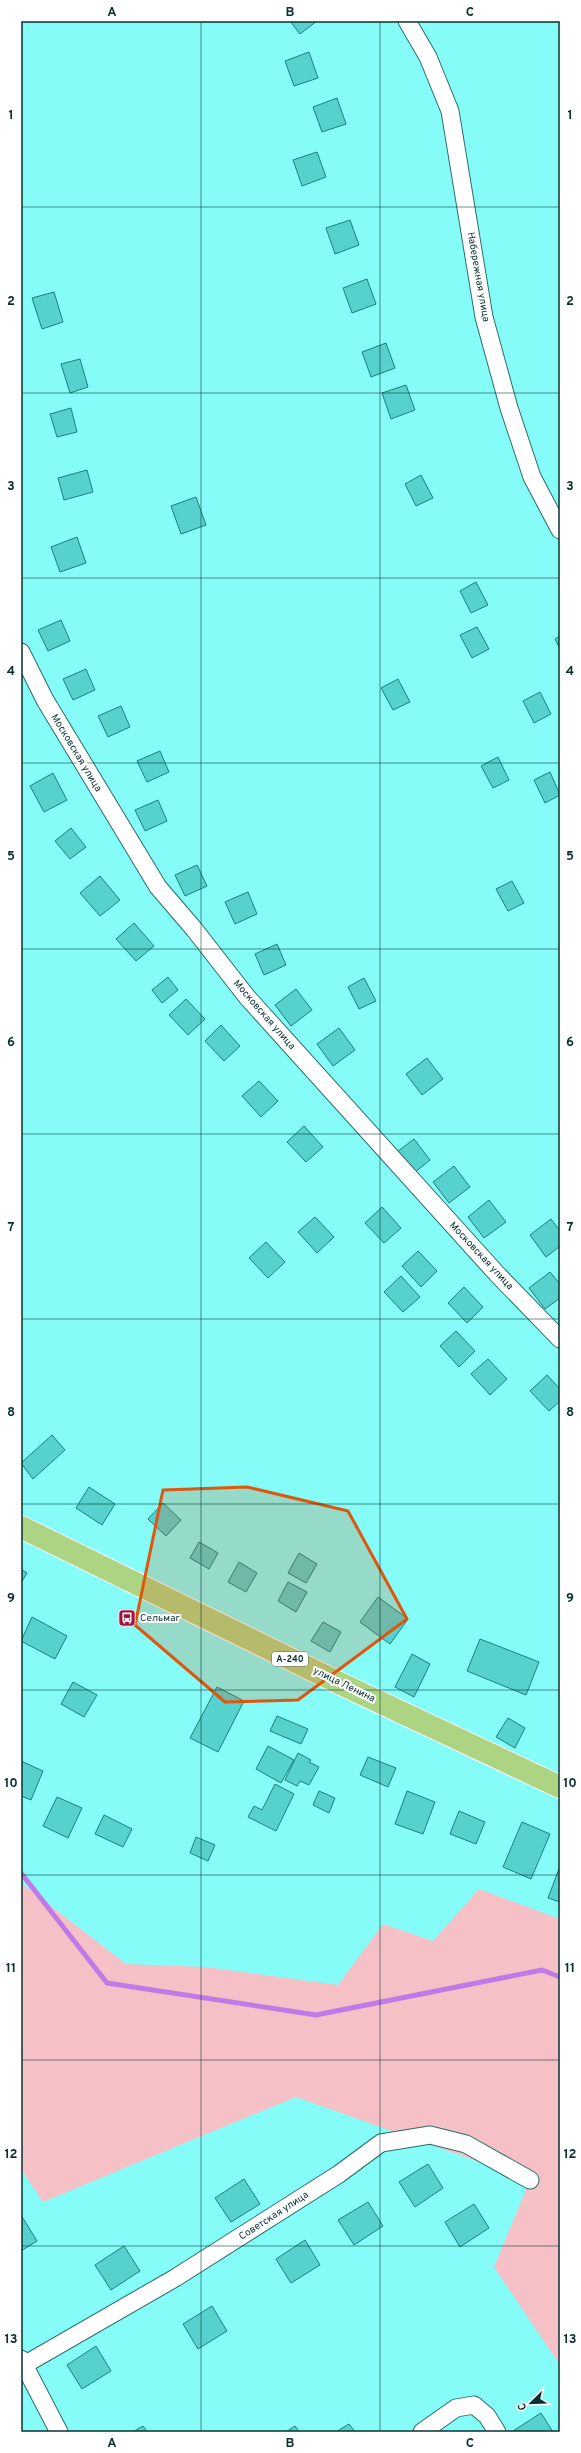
<svg xmlns="http://www.w3.org/2000/svg" width="581" height="2453" font-family="Overpass,sans-serif">
  <rect width="100%" height="100%" fill="#85fcf8"/>
  <polygon fill="#f6c1c6" points="21,1883 126,1964 206,1967 338,1985 383,1924 433,1941 479,1889 560,1919 560,2365 494,2267 530,2180 296,2097 43,2202 21,2169"/>
  <g fill="none" stroke-linecap="round" stroke-linejoin="round">
    <polyline stroke="#c07ae7" stroke-width="5" points="21,1873 107,1983 316,2015 542,1970 560,1977"/>
  </g>
  <g fill="#56d1cd" stroke="#1b807e">
    <polygon points="290,21 317,21 300,34"/>
    <polygon points="309,52 318,78 294,86 285,61"/>
    <polygon points="337,98 346,124 322,132 313,107"/>
    <polygon points="317,152 326,177 302,186 293,160"/>
    <polygon points="350,220 359,245 335,254 326,228"/>
    <polygon points="367,279 376,304 352,313 343,288"/>
    <polygon points="54,292 63,322 42,329 32,298"/>
    <polygon points="386,343 395,368 371,377 362,352"/>
    <polygon points="80,359 88,387 70,393 61,364"/>
    <polygon points="406,385 415,410 391,419 382,393"/>
    <polygon points="71,408 77,432 57,437 50,414"/>
    <polygon points="87,470 93,492 64,500 58,478"/>
    <polygon points="421,475 433,498 416,506 405,484"/>
    <polygon points="196,497 206,525 181,534 171,506"/>
    <polygon points="77,537 86,563 60,572 51,547"/>
    <polygon points="476,582 488,605 471,613 460,591"/>
    <polygon points="61,620 70,641 48,651 38,630"/>
    <polygon points="477,627 489,649 472,658 460,635"/>
    <polygon points="560,636 560,649 555,639"/>
    <polygon points="86,669 95,690 73,700 63,679"/>
    <polygon points="398,679 410,702 393,710 381,688"/>
    <polygon points="540,692 551,714 534,723 523,701"/>
    <polygon points="121,706 130,727 108,737 98,716"/>
    <polygon points="160,751 169,772 147,782 137,761"/>
    <polygon points="498,757 509,780 493,788 481,766"/>
    <polygon points="550,772 560,795 545,803 534,780"/>
    <polygon points="53,773 67,800 44,812 30,786"/>
    <polygon points="158,800 167,821 145,831 135,810"/>
    <polygon points="71,828 86,847 70,859 55,841"/>
    <polygon points="197,865 207,886 185,896 175,875"/>
    <polygon points="100,876 120,900 100,916 80,893"/>
    <polygon points="512,881 524,903 508,911 496,889"/>
    <polygon points="248,892 257,914 235,924 225,902"/>
    <polygon points="134,923 154,946 136,961 116,939"/>
    <polygon points="277,944 286,965 264,975 255,954"/>
    <polygon points="168,977 178,990 162,1003 152,990"/>
    <polygon points="364,978 376,1001 359,1009 348,987"/>
    <polygon points="296,989 312,1010 291,1026 275,1005"/>
    <polygon points="186,999 205,1019 188,1035 169,1015"/>
    <polygon points="221,1025 240,1046 224,1061 205,1041"/>
    <polygon points="339,1028 355,1050 333,1066 317,1044"/>
    <polygon points="427,1058 443,1079 422,1095 406,1074"/>
    <polygon points="259,1081 278,1101 261,1117 242,1096"/>
    <polygon points="304,1126 323,1147 306,1162 287,1142"/>
    <polygon points="414,1139 430,1160 409,1177 393,1155"/>
    <polygon points="454,1166 470,1187 449,1203 433,1182"/>
    <polygon points="489,1200 506,1222 484,1238 468,1217"/>
    <polygon points="382,1207 401,1228 384,1243 365,1223"/>
    <polygon points="315,1217 334,1237 317,1253 298,1232"/>
    <polygon points="551,1219 560,1231 560,1246 546,1257 530,1235"/>
    <polygon points="266,1242 285,1262 268,1278 249,1258"/>
    <polygon points="418,1251 437,1271 421,1287 402,1266"/>
    <polygon points="550,1272 560,1284 560,1298 545,1309 529,1288"/>
    <polygon points="401,1276 420,1297 403,1312 384,1292"/>
    <polygon points="464,1287 483,1307 467,1323 448,1303"/>
    <polygon points="456,1331 475,1351 459,1367 440,1346"/>
    <polygon points="488,1359 507,1379 490,1395 471,1374"/>
    <polygon points="547,1375 560,1389 560,1401 549,1411 530,1391"/>
    <polygon points="52,1435 65,1450 33,1479 21,1463"/>
    <polygon points="89,1487 115,1504 102,1525 76,1508"/>
    <polygon points="163,1503 181,1520 166,1536 148,1519"/>
    <polygon points="199,1542 218,1553 209,1569 190,1558"/>
    <polygon points="299,1553 317,1564 306,1583 288,1573"/>
    <polygon points="239,1562 257,1573 246,1592 228,1582"/>
    <polygon points="21,1569 27,1573 21,1583"/>
    <polygon points="288,1582 307,1592 296,1612 278,1601"/>
    <polygon points="378,1597 408,1619 390,1644 360,1622"/>
    <polygon points="32,1617 67,1636 55,1659 21,1641"/>
    <polygon points="323,1622 341,1632 330,1652 311,1641"/>
    <polygon points="480,1639 539,1662 526,1695 467,1671"/>
    <polygon points="412,1654 430,1664 414,1697 395,1687"/>
    <polygon points="73,1682 97,1695 84,1717 61,1704"/>
    <polygon points="217,1687 244,1701 218,1752 190,1738"/>
    <polygon points="277,1716 308,1729 301,1744 270,1731"/>
    <polygon points="508,1718 525,1728 515,1748 496,1737"/>
    <polygon points="268,1746 294,1760 281,1783 256,1769"/>
    <polygon points="298,1753 311,1760 309,1762 319,1767 309,1785 300,1781 297,1786 285,1780"/>
    <polygon points="368,1757 396,1768 388,1787 360,1775"/>
    <polygon points="21,1761 43,1771 31,1800 21,1796"/>
    <polygon points="275,1784 294,1794 276,1831 248,1817 254,1806 262,1810"/>
    <polygon points="319,1791 335,1798 329,1813 313,1805"/>
    <polygon points="407,1791 435,1802 423,1834 395,1824"/>
    <polygon points="57,1797 82,1808 68,1838 43,1826"/>
    <polygon points="459,1811 485,1822 476,1844 450,1834"/>
    <polygon points="104,1815 132,1829 123,1847 95,1834"/>
    <polygon points="522,1822 550,1834 531,1879 503,1867"/>
    <polygon points="196,1837 215,1845 208,1861 190,1853"/>
    <polygon points="560,1866 560,1902 548,1898"/>
    <polygon points="428,2164 443,2188 415,2207 399,2182"/>
    <polygon points="244,2179 260,2204 231,2222 215,2198"/>
    <polygon points="368,2202 383,2226 354,2245 338,2220"/>
    <polygon points="474,2204 489,2228 460,2247 445,2222"/>
    <polygon points="21,2215 37,2241 21,2251"/>
    <polygon points="305,2240 320,2265 291,2283 276,2259"/>
    <polygon points="124,2246 140,2271 111,2290 95,2265"/>
    <polygon points="212,2306 227,2331 198,2349 183,2324"/>
    <polygon points="96,2346 111,2371 82,2389 67,2365"/>
    <polygon points="541,2413 553,2432 513,2432 513,2431"/>
    <polygon points="349,2424 355,2432 336,2432"/>
    <polygon points="143,2426 147,2432 133,2432"/>
    <polygon points="295,2426 299,2432 286,2432"/>
  </g>
  <g fill="none" stroke-linecap="round" stroke-linejoin="round">
    <defs>
      <g id="minor">
        <polyline points="407,21 428,57 450,111 484,317 509,408 532,477 560,530"/>
        <polyline points="21,652 45,700 158,887 194,929 247,997 497,1274 560,1339"/>
        <polyline points="21,2359 59,2432"/>
        <polyline points="24,2365 175,2278 339,2174 381,2143 430,2135 466,2144 530,2180"/>
        <polyline points="422,2432 456,2408 474,2405 487,2416 497,2432"/>
      </g>
      <polyline id="primary" points="21,1527 337,1682 560,1787"/>
    </defs>
    <use href="#minor" stroke="#2b6c69" stroke-width="19"/>
    <use href="#primary" stroke="#fff" stroke-width="24"/>
    <use href="#minor" stroke="#fff" stroke-width="17"/>
    <use href="#primary" stroke="#add482" stroke-width="22"/>
  </g>
  <path fill="#dd570e" fill-opacity="0.2" stroke="#dd570e" stroke-width="3" stroke-linejoin="round" d="M247,1487L348,1511L407,1619L298,1700L225,1702L135,1625L163,1490Z"/>
  <path fill="none" stroke="#083130" stroke-width="1" stroke-opacity="0.55" d="M201,21V2432M380,21V2432M21,207H560M21,393H560M21,578H560M21,763H560M21,949H560M21,1134H560M21,1319H560M21,1504H560M21,1690H560M21,1875H560M21,2060H560M21,2246H560"/>
  <defs>
    <symbol id="bus-square" viewBox="-11 -11 22 22"><rect x="-9" y="-9" width="18" height="18" rx="4" fill="#a70f3f" stroke="#fff"/><path d="M-5-6H5V4H4V6H2V4H-2V6H-4V4H-5ZM-3.5-4V0h7V-4ZM-3.5 1.2v1.5H-2V1.2ZM2 1.2v1.5H3.5V1.2Z" fill="#fff"/></symbol>
  </defs>
  <g fill-rule="evenodd">
    <use href="#bus-square" x="117" y="1608" width="20" height="20"/>
  </g>
  <g text-anchor="middle" dominant-baseline="central" stroke-width="4" stroke-linejoin="round" paint-order="stroke">
    <rect fill="#fff" stroke="#526f6e" stroke-width="1" x="272" y="1652" width="36" height="14" rx="3"/>
    <g font-size="9" font-weight="bold" fill="#083130">
      <text x="290" y="1659">А-240</text>
    </g>
    <g font-size="10" fill="#083130" stroke="#fff">
      <text transform="translate(478 277) rotate(80)">Набережная улица</text>
      <text transform="translate(76 753) rotate(59)">Московская улица</text>
      <text transform="translate(264 1015) rotate(49)">Московская улица</text>
      <text transform="translate(481 1256) rotate(47)">Московская улица</text>
      <text transform="translate(344 1685) rotate(26)">улица Ленина</text>
      <text transform="translate(274 2216) rotate(-33)">Советская улица</text>
    </g>
    <g font-size="10" fill="#083130" stroke="#fff" text-anchor="start">
      <text x="140" y="1618">Сельмаг</text>
    </g>
  </g>
  <rect width="581" height="2453" fill="none" stroke="#ffffff" stroke-width="44"/>
  <g transform="translate(531 2403) rotate(247)" stroke="#ffffff" stroke-width="3" paint-order="stroke">
  <path d="M0-3L7 15L0 10L-7 15Z" fill="#083130"/>
  <text y="-6" font-size="11" font-weight="bold" text-anchor="middle" fill="#083130">С</text>
  </g>
  <rect x="22" y="22" width="537" height="2409" fill="none" stroke="#083130" stroke-width="1.5"/>
  <g font-size="13" text-anchor="middle" font-weight="bold" fill="#083130">
    <text x="112" y="16">A</text>
    <text x="290" y="16">B</text>
    <text x="470" y="16">C</text>
    <text x="11" y="119">1</text>
    <text x="570" y="119">1</text>
    <text x="11" y="305">2</text>
    <text x="570" y="305">2</text>
    <text x="11" y="490">3</text>
    <text x="570" y="490">3</text>
    <text x="11" y="675">4</text>
    <text x="570" y="675">4</text>
    <text x="11" y="860">5</text>
    <text x="570" y="860">5</text>
    <text x="11" y="1046">6</text>
    <text x="570" y="1046">6</text>
    <text x="11" y="1231">7</text>
    <text x="570" y="1231">7</text>
    <text x="11" y="1416">8</text>
    <text x="570" y="1416">8</text>
    <text x="11" y="1602">9</text>
    <text x="570" y="1602">9</text>
    <text x="11" y="1787">10</text>
    <text x="570" y="1787">10</text>
    <text x="11" y="1972">11</text>
    <text x="570" y="1972">11</text>
    <text x="11" y="2158">12</text>
    <text x="570" y="2158">12</text>
    <text x="11" y="2343">13</text>
    <text x="570" y="2343">13</text>
    <text x="112" y="2447">A</text>
    <text x="290" y="2447">B</text>
    <text x="470" y="2447">C</text>
  </g>
</svg>
